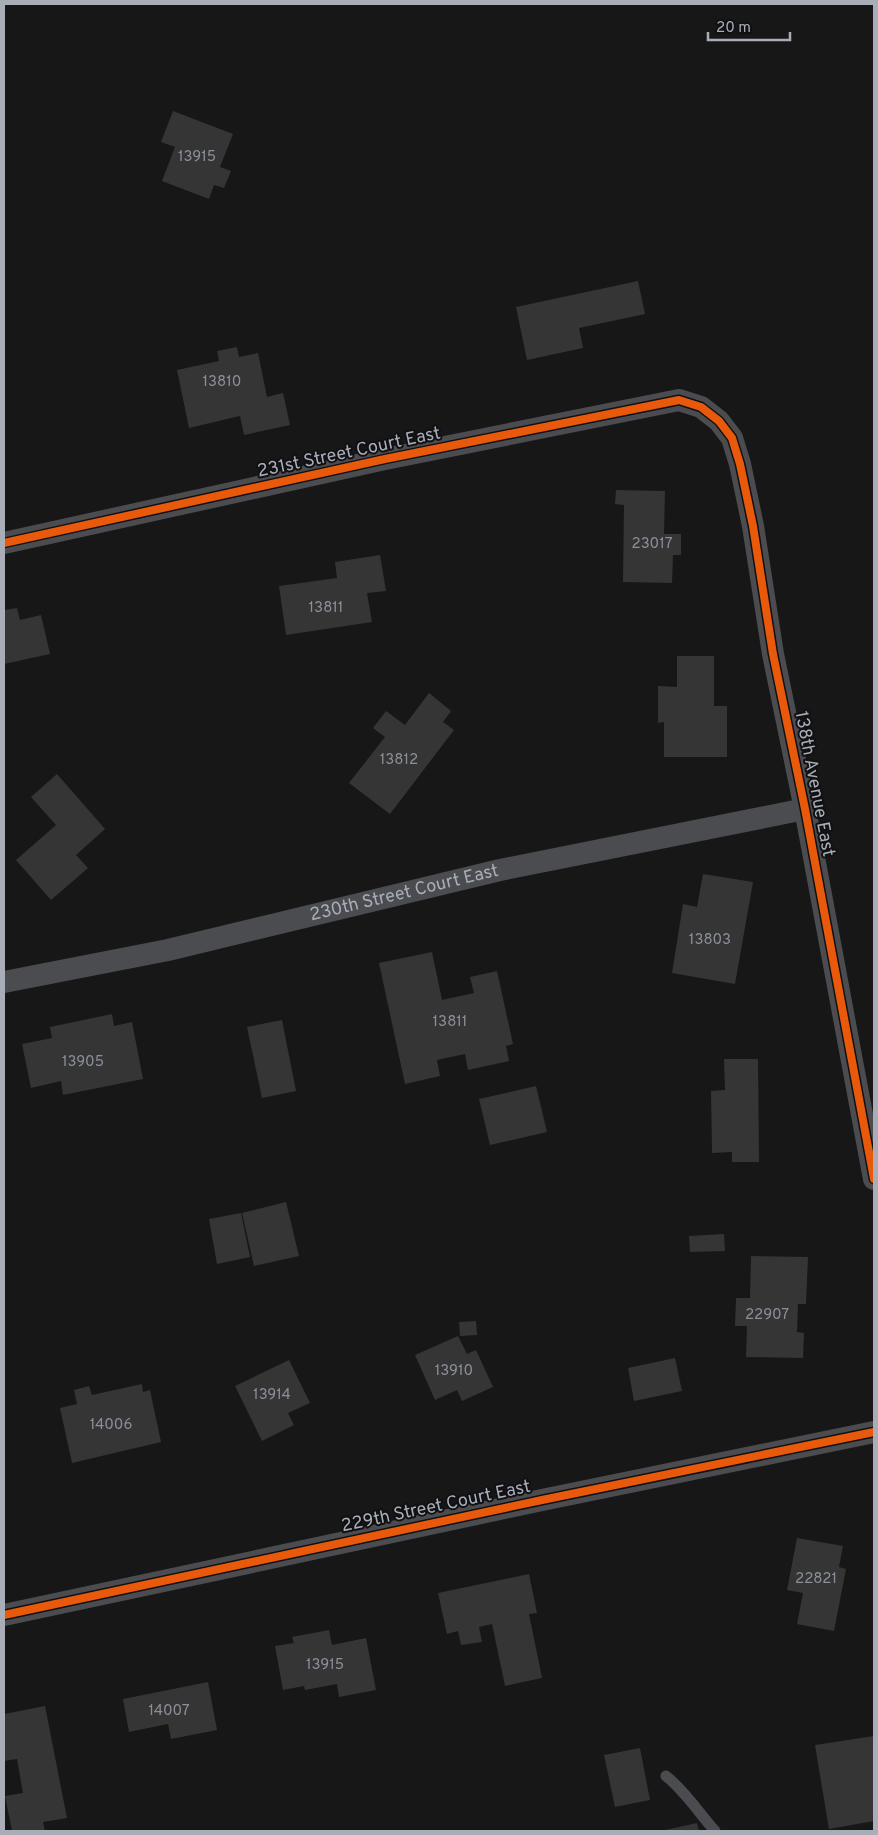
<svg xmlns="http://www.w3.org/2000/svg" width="878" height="1835" font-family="Overpass,sans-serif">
  <rect width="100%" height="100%" fill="#171717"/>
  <g fill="#353536">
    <polygon points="173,111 233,134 220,167 231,171 224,188 214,185 209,199 162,181 175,147 161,142"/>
    <polygon points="638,281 645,314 579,328 583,348 527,360 516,307"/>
    <polygon points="237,347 239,357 258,353 267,397 283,393 290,425 244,435 240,416 189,428 177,370 219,361 217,351"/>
    <polygon points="616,490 665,491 664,534 681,534 681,555 673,555 672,583 623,582 624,505 615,504"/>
    <polygon points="380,555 386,591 367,593 372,622 286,635 279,586 337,578 335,562"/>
    <polygon points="17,608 20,620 41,615 50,654 4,664 4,610"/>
    <polygon points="677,656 714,656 714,706 727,706 727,757 664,757 664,722 658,723 658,686 677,687"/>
    <polygon points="429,693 451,711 443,722 454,730 390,814 349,783 385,737 373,728 386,711 405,725"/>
    <polygon points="57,774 105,829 76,855 88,868 51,900 16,860 56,825 31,797"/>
    <polygon points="703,874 753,882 735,984 672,973 683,904 697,907"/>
    <polygon points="432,952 442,1000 474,993 470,977 497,971 513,1044 506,1046 509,1061 468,1070 465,1054 437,1060 440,1076 405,1084 379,963"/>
    <polygon points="112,1014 114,1026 132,1022 143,1079 63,1095 61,1081 31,1088 22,1044 52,1038 50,1027"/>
    <polygon points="282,1020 296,1091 262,1098 247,1027"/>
    <polygon points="724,1059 758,1059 759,1162 732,1162 732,1152 712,1153 711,1091 725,1090"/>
    <polygon points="536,1086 547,1132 490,1145 479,1099"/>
    <polygon points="286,1202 299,1256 254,1266 242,1213"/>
    <polygon points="241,1213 250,1257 217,1264 209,1219"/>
    <polygon points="724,1234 725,1251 690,1252 689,1236"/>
    <polygon points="751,1256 808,1257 806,1304 798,1304 797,1332 804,1333 803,1358 746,1357 747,1326 735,1326 736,1298 750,1298"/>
    <polygon points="476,1321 477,1335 460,1336 459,1322"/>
    <polygon points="458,1336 467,1354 476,1350 493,1387 462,1401 457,1390 435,1400 415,1355"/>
    <polygon points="675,1358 682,1391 634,1401 628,1368"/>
    <polygon points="289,1360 310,1403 288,1413 294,1425 262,1441 235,1386"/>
    <polygon points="142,1384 143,1392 150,1390 161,1442 72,1463 60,1408 77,1404 74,1390 89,1386 92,1395"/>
    <polygon points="797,1538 843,1546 839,1567 846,1569 834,1631 797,1624 803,1593 787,1590"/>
    <polygon points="529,1574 537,1613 529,1614 542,1678 505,1686 492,1624 479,1627 482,1642 461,1645 458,1631 447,1634 438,1593"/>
    <polygon points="329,1630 332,1645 366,1638 376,1690 339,1697 337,1684 305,1690 304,1686 283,1690 275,1646 294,1643 292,1637"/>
    <polygon points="208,1682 217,1730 171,1739 168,1724 129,1732 123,1699"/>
    <polygon points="45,1706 67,1818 43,1822 45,1831 12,1831 5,1796 23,1793 17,1759 4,1761 4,1714"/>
    <polygon points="874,1736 874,1821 829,1829 815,1745"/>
    <polygon points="640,1748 650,1800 615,1807 604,1755"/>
    <polygon points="697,1823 699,1831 665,1831 665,1830"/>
  </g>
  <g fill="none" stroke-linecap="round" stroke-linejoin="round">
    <path stroke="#4b4c50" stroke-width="11" d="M666,1776C685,1791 699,1813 715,1831"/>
    <g stroke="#4b4c50" stroke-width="22">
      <polyline points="4,543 385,459 679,400 701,407 719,421 732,438 740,464 753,526 773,654 805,809 874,1179"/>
      <path id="s1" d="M4,982L168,950L500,870L805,809"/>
      <polyline points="4,1615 542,1500 874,1432"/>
    </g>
    <defs>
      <g id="cycleway">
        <polyline points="4,543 385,459 679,400 701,407 719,421 732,438 740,464 753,526 773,654 805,809 874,1179"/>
        <polyline points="4,1615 542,1500 874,1432"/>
      </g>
    </defs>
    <use href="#cycleway" stroke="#111113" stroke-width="11"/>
    <use href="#cycleway" stroke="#e8590c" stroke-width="8"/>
  </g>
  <g text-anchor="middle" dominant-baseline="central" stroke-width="4" stroke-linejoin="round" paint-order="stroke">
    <g font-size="15" fill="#8b8f98">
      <text x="197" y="157">13915</text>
      <text x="222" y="382">13810</text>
      <text x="652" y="544">23017</text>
      <text x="326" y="608">13811</text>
      <text x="399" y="760">13812</text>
      <text x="710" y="940">13803</text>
      <text x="450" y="1022">13811</text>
      <text x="83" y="1062">13905</text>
      <text x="767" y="1315">22907</text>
      <text x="454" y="1371">13910</text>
      <text x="272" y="1395">13914</text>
      <text x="111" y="1425">14006</text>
      <text x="816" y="1579">22821</text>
      <text x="325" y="1665">13915</text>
      <text x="169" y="1711">14007</text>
    </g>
    <g font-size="18" fill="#a8adb8" stroke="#111113">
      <text transform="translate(349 453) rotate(-12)">231st Street Court East</text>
      <text transform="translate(814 784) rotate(79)">138th Avenue East</text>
      <text stroke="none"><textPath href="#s1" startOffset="410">230th Street Court East</textPath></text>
      <text transform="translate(436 1507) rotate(-12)">229th Street Court East</text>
    </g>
  </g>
  <rect width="878" height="1835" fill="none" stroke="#a8adb8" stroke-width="10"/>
  <path d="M708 32v8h82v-8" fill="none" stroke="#a8adb8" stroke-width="2.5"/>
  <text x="716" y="32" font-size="15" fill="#a8adb8" stroke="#111113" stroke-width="4" paint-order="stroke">20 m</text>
</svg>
